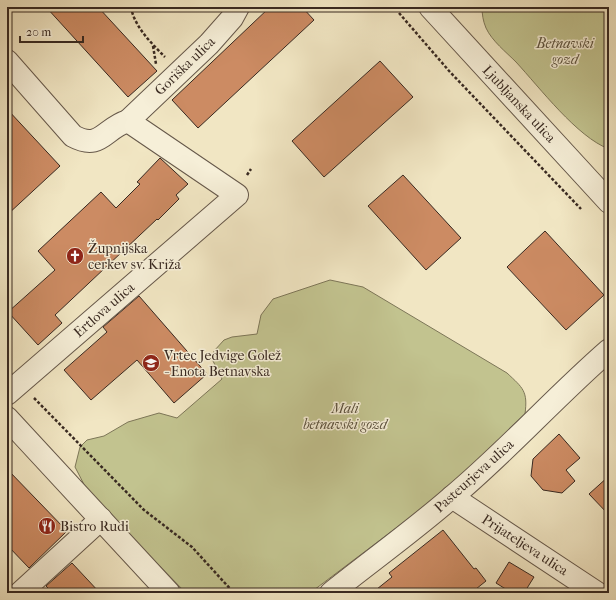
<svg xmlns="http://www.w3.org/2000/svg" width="616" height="600" font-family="'IM FELL French Canon',serif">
  <rect width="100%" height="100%" fill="#f1e6c3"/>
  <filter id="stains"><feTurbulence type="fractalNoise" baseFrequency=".005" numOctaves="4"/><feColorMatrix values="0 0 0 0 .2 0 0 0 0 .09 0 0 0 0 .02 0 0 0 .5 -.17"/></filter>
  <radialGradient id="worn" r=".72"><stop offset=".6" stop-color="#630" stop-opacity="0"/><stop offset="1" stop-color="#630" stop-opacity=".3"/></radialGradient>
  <g fill="#c2c38f" stroke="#7d7658">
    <path d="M482,7H609V149C577,137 540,88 516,62C506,52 492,41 486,28C483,21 482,14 482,7Z"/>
    <path d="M330,280L363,287L507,373C523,388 528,391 525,414L445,491L310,593H186L89,494L75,467L80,447L87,440L104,436L128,422L159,413L177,418L222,379L213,361L214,351L224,340L232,337L257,334L261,315L273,299Z"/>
  </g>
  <g fill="#cc8b63" stroke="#382921">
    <polygon points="46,7 98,7 157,71 128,97"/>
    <polygon points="270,7 302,7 314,20 198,128 172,100"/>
    <polygon points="380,61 413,97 324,177 292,141"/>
    <polygon points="7,109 60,166 7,215"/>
    <polygon points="160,158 188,184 176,195 179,199 158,220 157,219 55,315 62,323 38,345 8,312 55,270 38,251 101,192 116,208 140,184 137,182"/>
    <polygon points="403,175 461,238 426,270 368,206"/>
    <polygon points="545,231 604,295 566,330 507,267"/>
    <polygon points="139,296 207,374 174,403 137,360 91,400 64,370 107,332 103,327"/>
    <polygon points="559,434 580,458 566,470 575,481 562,493 543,490 531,476 533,459"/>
    <polygon points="7,469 67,531 29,568 7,545"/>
    <polygon points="609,476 609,515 589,494"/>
    <polygon points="443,530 474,569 476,568 486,581 471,593 372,593 392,577 389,573"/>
    <polygon points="509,562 534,577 524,593 512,593 496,583"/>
    <polygon points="72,563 100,593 53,593 46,586"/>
  </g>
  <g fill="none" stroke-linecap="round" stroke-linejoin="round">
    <defs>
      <g id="minor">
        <polyline points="430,7 609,202"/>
        <path d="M7,61L73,136C101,151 104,128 128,121L237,195L7,394"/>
        <polyline points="128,121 209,44 232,18 238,7"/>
        <polyline points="7,418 169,593"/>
        <polyline points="452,497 597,593"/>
        <polyline points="20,593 101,519"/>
        <path d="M331,593C371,561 413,531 452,497C507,451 555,397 609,350"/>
      </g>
    </defs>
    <use href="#minor" stroke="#66584a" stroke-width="24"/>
    <g stroke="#382921" stroke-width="2.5" stroke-dasharray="3 2" stroke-linecap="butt">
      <path d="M131,7C134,26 151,43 165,57"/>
      <polyline points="399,13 450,72 581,209"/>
      <polyline points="153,46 156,64"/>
      <polyline points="247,175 251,169"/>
      <polyline points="34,398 144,510 192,547 234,593"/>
    </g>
    <use href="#minor" stroke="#f6efd8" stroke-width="22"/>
  </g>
  <defs>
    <symbol id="church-disc" viewBox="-11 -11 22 22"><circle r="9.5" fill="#8f2418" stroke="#f6efd8"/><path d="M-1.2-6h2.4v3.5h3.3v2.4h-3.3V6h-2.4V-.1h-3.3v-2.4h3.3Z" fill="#fff"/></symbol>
    <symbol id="school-disc" viewBox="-11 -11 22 22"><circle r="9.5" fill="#8f2418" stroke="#f6efd8"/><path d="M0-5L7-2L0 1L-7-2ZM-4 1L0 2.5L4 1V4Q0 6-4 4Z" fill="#fff"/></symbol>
    <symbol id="restaurant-disc" viewBox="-11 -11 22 22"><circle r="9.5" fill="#8f2418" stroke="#f6efd8"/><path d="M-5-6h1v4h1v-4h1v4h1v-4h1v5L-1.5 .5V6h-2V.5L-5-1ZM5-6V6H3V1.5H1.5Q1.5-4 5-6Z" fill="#fff"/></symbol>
  </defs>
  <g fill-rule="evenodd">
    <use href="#church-disc" x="65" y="246" width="20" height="20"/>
    <use href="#school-disc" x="141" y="353" width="20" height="20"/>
    <use href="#restaurant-disc" x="37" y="516" width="20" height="20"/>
  </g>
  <g text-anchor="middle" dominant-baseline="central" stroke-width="3" stroke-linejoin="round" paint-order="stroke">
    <g font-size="14" font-style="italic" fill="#5a503c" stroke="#f6efd8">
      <text x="565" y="43">Betnavski<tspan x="565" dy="16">gozd</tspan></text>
      <text x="345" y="408">Mali<tspan x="345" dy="16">betnavski gozd</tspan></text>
    </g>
    <g font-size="14" fill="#382921" stroke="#f6efd8">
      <text transform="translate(185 66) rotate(-44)">Goriška ulica</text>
      <text transform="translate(519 104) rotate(47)">Ljubljanska ulica</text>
      <text transform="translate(104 310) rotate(-41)">Ertlova ulica</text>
      <text transform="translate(474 476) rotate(-42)">Pasteurjeva ulica</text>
      <text transform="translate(525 545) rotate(33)">Prijateljeva ulica</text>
    </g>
    <g font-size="14" fill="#382921" stroke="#f6efd8" text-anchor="start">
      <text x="88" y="248">Župnijska<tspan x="88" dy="16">cerkev sv. Križa</tspan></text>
      <text x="164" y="355">Vrtec Jedvige Golež<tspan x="164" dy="16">- Enota Betnavska</tspan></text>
      <text x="60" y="526">Bistro Rudi</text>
    </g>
  </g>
  <rect width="616" height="600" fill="none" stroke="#f1e6c3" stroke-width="24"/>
  <rect x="8" y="8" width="600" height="584" fill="none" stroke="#382921" stroke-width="2"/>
  <rect x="12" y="12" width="592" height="576" fill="none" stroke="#382921"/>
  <path d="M20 36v6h63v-6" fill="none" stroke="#382921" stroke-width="2"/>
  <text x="26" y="36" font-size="12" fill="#382921" stroke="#f6efd8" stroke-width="3" paint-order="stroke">20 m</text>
  <rect width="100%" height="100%" filter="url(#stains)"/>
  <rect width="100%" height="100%" fill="url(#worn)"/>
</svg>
